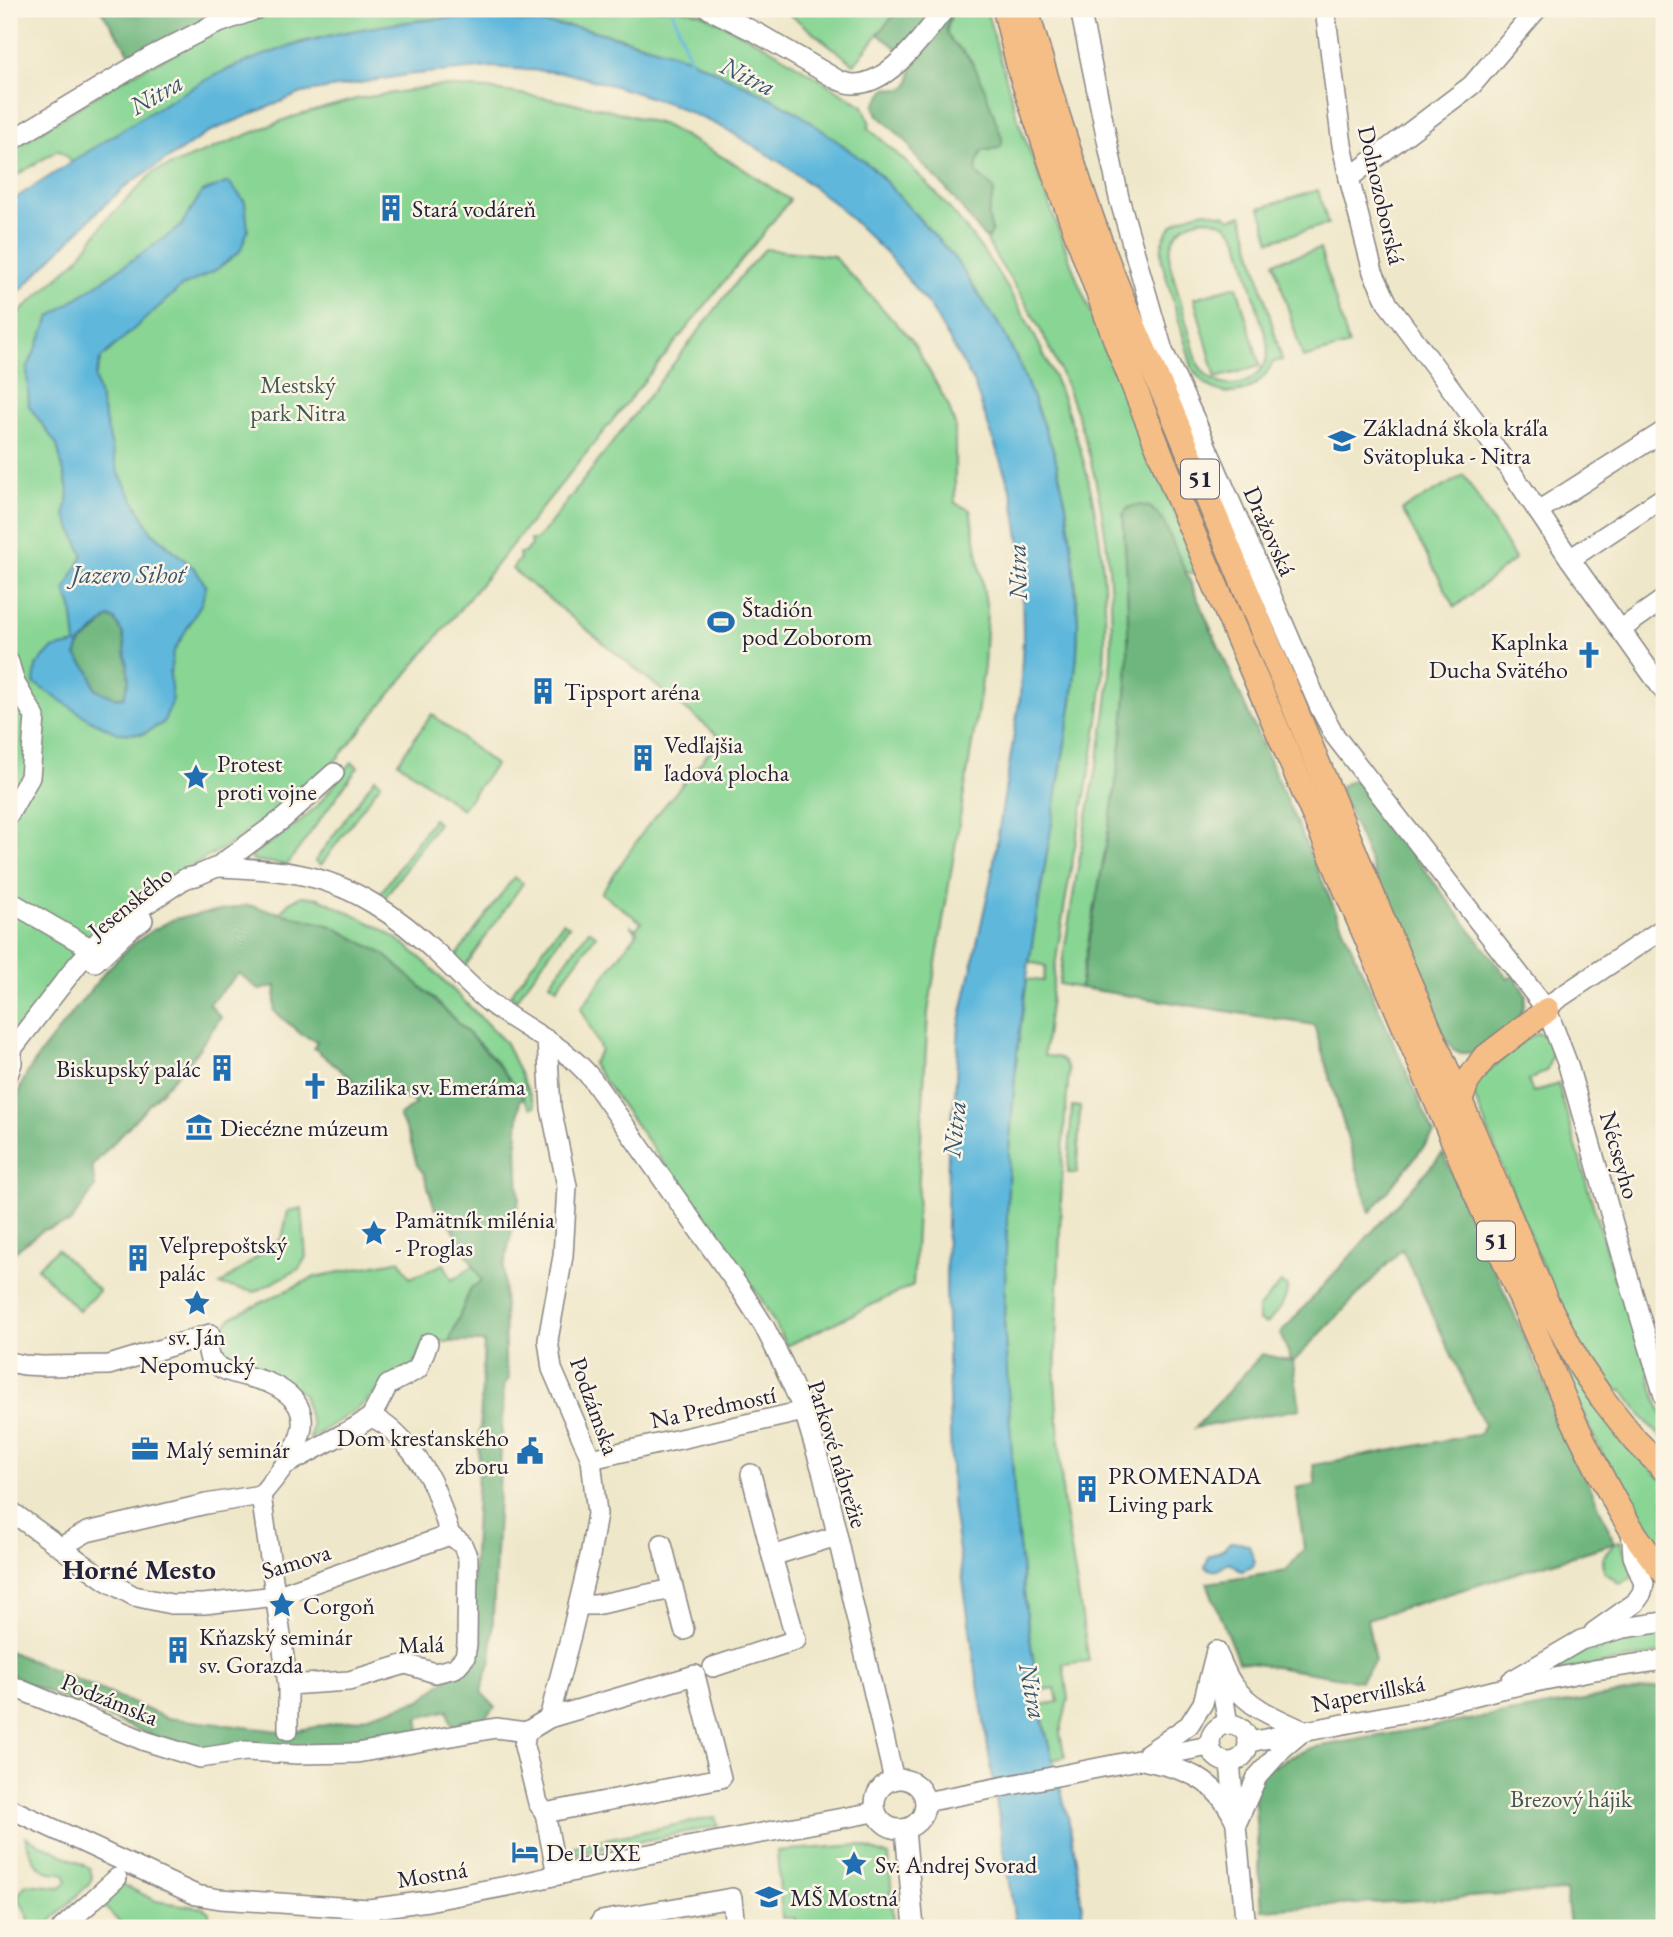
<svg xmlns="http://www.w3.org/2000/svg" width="1673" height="1937" font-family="'EB Garamond',serif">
  <rect width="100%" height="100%" fill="#fcf5e5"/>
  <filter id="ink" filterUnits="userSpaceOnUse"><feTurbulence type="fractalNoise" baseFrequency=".0143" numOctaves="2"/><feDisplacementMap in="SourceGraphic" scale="14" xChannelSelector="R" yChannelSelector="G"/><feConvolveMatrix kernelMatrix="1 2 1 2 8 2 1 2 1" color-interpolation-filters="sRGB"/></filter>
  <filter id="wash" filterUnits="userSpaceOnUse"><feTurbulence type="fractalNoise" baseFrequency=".00686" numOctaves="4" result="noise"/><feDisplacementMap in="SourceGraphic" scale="28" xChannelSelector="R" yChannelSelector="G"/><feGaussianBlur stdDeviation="1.57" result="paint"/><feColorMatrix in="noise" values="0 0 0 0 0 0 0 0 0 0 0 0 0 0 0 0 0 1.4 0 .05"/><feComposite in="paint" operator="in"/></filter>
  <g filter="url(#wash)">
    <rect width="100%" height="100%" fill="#efe7c9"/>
    <g fill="#88d594" stroke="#557c68" stroke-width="2" fill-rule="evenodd">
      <path d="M275,9H679L701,13L766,46L863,106L870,124L868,128C1026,260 1117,458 1104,664C1100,729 1085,793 1073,857C1061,923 1051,989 1044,1056C1056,1056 1063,1057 1069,1070L1063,1143L1055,1379L1063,1500L1089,1661L1063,1664L1068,1699L1060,1734L1065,1757L1052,1760L1040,1705L1058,1702L1055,1688L1038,1691L1027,1619L1015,1509L1004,1320L1009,1150L1017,1053L1027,979L1043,981L1046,966L1029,962L1072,701L1077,654L1078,624L1076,588L1066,505L1054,452L1019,363L1003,331L953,256L874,169L795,111L690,59L622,38L583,28L452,18L421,20L346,32L301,42L233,67L172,100L72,163L68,157L58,150L9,180V151L123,79L231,24Z"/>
      <polygon points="783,9 899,9 854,64"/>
      <path d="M953,9H986L1018,120L1078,282L1201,577L1184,571L1123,516C1128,571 1130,626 1127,682C1120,785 1098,887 1080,988L1059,984C1067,933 1075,882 1084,832C1095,774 1108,717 1111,659C1114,583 1105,505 1083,433C1069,387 1049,343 1025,302C1012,280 996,261 986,238H989L992,232L988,216L994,192L992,187L976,173L977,163L982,151L994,149C989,127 983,81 972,62C965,51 952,45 946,33Z"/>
      <polygon points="437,86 487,89 534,96 610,110 664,125 739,166 790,200 488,575 323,776 237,840 168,880 9,1040 9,322 77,260 108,218 154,172 289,118 356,99"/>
      <polygon points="1318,190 1328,224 1270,241 1260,208"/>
      <path d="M1206,211L1224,215L1231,219L1242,215L1282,360L1273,362C1255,399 1217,404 1193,370L1162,262C1158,229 1177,216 1206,211ZM1205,219C1221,220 1231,226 1239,240C1246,266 1253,292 1260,318C1263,328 1268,339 1268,350C1267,369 1252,383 1234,385C1218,386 1206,377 1198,364L1170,264C1167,239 1180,221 1205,219Z"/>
      <polygon points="765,249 833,256 912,340 948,405 955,425 955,503 970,510 987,610 984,666 978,708 928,1012 913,1285 787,1346 760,1297 592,1064 601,1050 581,1008 637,932 630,925 636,929 641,922 601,893 645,829 721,738 512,569 520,558 519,553 524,553 531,545 530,540 535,540 545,530 745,271"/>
      <polygon points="1320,249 1349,345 1303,358 1274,262"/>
      <polygon points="1237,286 1260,366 1216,378 1194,298"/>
      <polygon points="1464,475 1515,559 1455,607 1402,510"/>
      <polygon points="432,714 495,765 462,809 398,762"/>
      <polygon points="352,762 358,767 287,865 252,860 251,856 298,823 317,806"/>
      <polygon points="375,778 381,783 321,865 315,861"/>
      <polygon points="433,819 438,823 381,903 376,900"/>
      <polygon points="514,877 523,883 464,968 454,959"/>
      <polygon points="302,896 319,898 379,927 407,946 426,963 506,1043 535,1106 531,1108 492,1057 431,996 280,913 289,902"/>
      <polygon points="563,922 569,926 516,1000 510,995"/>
      <polygon points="589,930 596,935 557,988 550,983"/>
      <polygon points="1538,1033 1547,1036 1553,1051 1547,1070 1528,1081 1533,1092 1558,1084 1615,1281 1624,1280 1656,1400 1664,1418 1664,1440 1643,1418 1622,1389 1616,1393 1574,1336 1538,1256 1473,1093 1473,1084 1525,1039"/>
      <polygon points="1072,1106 1080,1107 1077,1173 1068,1173"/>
      <polygon points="302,1208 306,1257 299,1269 255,1292 220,1285 282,1238 288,1211"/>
      <polygon points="57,1249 99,1291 79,1311 37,1268"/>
      <polygon points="400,1260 410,1278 444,1264 452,1280 473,1266 482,1281 471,1288 449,1342 425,1341 414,1367 385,1384 360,1407 310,1439 312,1426 303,1394 274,1375 230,1364 214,1354 217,1334 233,1316 315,1277"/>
      <path d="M1281,1283L1287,1286C1288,1301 1276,1313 1267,1324L1259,1321L1258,1309Z"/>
      <polygon points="1549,1328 1622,1441 1664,1481 1664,1557 1630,1513 1543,1329"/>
      <polygon points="1620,1541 1635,1575 1620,1584 1604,1572 1603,1557 1615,1543"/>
      <polygon points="1664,1627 1664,1653 1557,1672 1555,1668 1613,1635"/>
      <polygon points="715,1817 718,1826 576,1854 573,1847 581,1844"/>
      <path d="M26,1837L90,1868L92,1878L88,1885L46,1926L43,1922L32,1927L24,1908L17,1897L26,1884L60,1887L67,1882L64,1874C58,1872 52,1873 47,1871C34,1867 28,1849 26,1837Z"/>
      <polygon points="859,1845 889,1856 894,1928 796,1928 795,1918 782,1918 777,1851"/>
      <polygon points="117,1884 124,1885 156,1901 203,1908 209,1912 210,1928 125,1928 98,1900"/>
    </g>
    <g fill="#6eb67e" stroke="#486c5c" stroke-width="2">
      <polygon points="100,9 232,9 131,55"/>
      <path d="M899,9H953C950,17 944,27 948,35C952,45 965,51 970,60C985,83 992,112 1002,138V144L999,148L982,151L977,163L976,173L992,187L994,192L988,216L992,232L989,238L984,237L948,191L914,155L908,143L878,115L874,106L887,88C891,88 901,91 905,88C912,85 913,65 910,58L878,34Z"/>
      <path d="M1140,505L1150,507L1162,518L1434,1134L1370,1213L1314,1025L1080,988C1098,887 1120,785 1127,682C1130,626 1127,571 1123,516C1126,507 1131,506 1140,505Z"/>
      <polygon points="108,617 115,620 123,634 129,679 124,697 115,698 95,689 90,672 76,656 80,644 95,632"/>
      <polygon points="1355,779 1508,979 1514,975 1526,996 1523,1009 1513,1025 1471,1053 1461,1053 1454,1050 1440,1031 1339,787"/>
      <polygon points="248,905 332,926 384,954 431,996 492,1057 524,1097 520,1100 517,1146 519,1200 504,1266 505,1362 509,1379 504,1385 491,1660 481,1692 495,1707 479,1724 472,1719 460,1722 455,1729 450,1722 448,1710 418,1718 422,1740 307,1749 198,1750 155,1737 26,1683 9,1673 9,1651 167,1718 288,1732 358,1719 421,1700 469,1660 484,1342 449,1342 471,1288 482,1281 444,1213 435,1209 424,1174 417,1165 409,1136 399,1116 416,1103 382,1085 372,1096 314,1048 317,1041 302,1035 274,1011 276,986 259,990 239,973 209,1004 221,1017 193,1057 92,1166 95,1187 70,1223 43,1230 9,1256 9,1115 26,1075 42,1051 105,972 129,947 153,930 174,919"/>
      <polygon points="1443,1153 1615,1543 1367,1619 1375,1661 1360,1681 1238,1661 1207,1583 1286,1571 1304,1549 1296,1488 1316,1484 1313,1465 1479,1434 1484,1424 1402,1249 1293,1362 1300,1409 1195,1428 1262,1354 1292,1361 1280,1334"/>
      <polygon points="1664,1686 1664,1928 1570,1928 1566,1891 1262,1910 1253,1775 1310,1748"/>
    </g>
    <g fill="#5fb8dc" stroke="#406d8c" stroke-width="2" fill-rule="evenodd">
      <path d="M452,18L500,19L583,28L666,51L690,59L765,95L795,111L829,135L874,169L953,256L1003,331L1019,363L1054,452L1066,505L1073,557L1078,624L1077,654L1072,701L1029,962L1017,1053L1009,1150L1004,1320L1015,1509L1027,1619L1043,1724L1068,1817L1077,1865L1084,1928H1016L974,1658L952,1502L946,1284L948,1152L955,1095L959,1026L991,879L1020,697L1023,640L1022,558L1013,497L973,381L931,308L888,255L837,205L783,164L726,129L671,104L615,86L566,73L491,67L406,75L302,93L211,131L130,183L102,207L9,302V202C56,173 102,142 149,113C176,97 204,79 234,67C303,37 377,23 452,18Z"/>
      <path d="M229,182L245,202L248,230L240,251L216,270L181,287L101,358L95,378L118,472L151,531L195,569L206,586L202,602L173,653L170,673L172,702L163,723L143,734L117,733L90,720L34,683L36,666L52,649L76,644L72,607L65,591L83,555L65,514L69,494L57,445L29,406L27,369L50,317L180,227L202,192ZM109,617L115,620L123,634L129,679L124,697L115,698L95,689L90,672L76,656L80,644Z"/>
      <path d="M1230,1542H1240L1249,1545L1255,1562L1252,1567L1242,1571L1229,1562C1219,1569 1218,1574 1205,1567L1209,1556L1224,1549Z"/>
    </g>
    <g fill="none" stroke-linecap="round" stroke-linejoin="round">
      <polyline stroke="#5fb8dc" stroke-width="3.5" points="672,9 691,63"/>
    </g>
  </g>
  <g filter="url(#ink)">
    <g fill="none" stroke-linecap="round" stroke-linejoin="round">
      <defs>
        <g id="minor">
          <path d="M709,9L759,34L838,80C843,82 849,84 854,84C891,84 924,34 945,9"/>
          <polyline points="1080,9 1119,198 1163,351 1195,420 1320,708 1335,736 1547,1010 1568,1065 1632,1290 1664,1396"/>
          <polyline points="1325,9 1342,145 1349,178 1373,272 1388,304 1494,446 1570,559 1664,691"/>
          <polyline points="9,142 152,56 211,26 257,9"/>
          <polyline points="1349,178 1472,85 1537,9"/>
          <polyline points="1538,511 1664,431"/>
          <polyline points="1570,559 1664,497"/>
          <polyline points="1620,630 1664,599"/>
          <polyline points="9,662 15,683 35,717 30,777 9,814"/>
          <path d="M217,867C244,868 271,869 297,874C353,884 399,917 439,955C456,971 471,988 490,1003C524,1029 565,1045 592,1079L741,1290L764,1326L783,1364L804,1411L823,1474L894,1780"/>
          <polyline points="9,901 78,941 91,948 99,956"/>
          <polyline points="95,962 131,928 143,920"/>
          <polyline points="1547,1010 1556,1000 1664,928"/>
          <polyline points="547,1040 551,1108 567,1186 563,1256 548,1340 552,1369 591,1459 597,1514 590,1556 571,1635 549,1718"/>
          <polyline points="9,1072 12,1063 12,1049 77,965 111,927 186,878 196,876 217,867 284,818 334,773"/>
          <path d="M9,1362L24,1365L43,1366L109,1365L210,1334L207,1348L210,1360C214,1363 218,1366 223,1369C237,1376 255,1377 269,1383C333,1411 290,1460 261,1495"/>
          <polyline points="371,1417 388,1385 418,1369 428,1343"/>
          <polyline points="591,1459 804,1411"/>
          <path d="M287,1464L356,1427L371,1417C393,1425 419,1458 430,1479C439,1496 444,1517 450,1535"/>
          <polyline points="751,1474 772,1556 837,1536"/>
          <polyline points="261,1495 288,1685 288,1730"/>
          <polyline points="9,1510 107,1581 134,1596 171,1604 204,1604 276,1596 450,1535"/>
          <polyline points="662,1544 684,1630"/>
          <polyline points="61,1547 87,1532 206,1504 261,1495"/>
          <polyline points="578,1605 595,1605 673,1589"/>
          <polyline points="1594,1632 1635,1603 1642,1593 1644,1584 1633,1556 1631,1527"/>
          <path d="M1216,1651C1222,1662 1226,1676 1234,1686C1251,1709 1279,1719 1304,1731"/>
          <polyline points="713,1667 796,1640 772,1556"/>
          <polyline points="1219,1670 1228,1724"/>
          <polyline points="1511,1681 1581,1640 1624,1628 1664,1622"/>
          <polyline points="9,1685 145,1741 200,1758 246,1751 297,1754 357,1753 496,1728 526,1732 549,1718 695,1675 721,1778 545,1813"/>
          <polyline points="288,1685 349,1681 406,1664 435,1673 455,1668 465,1657 467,1644 468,1558 462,1544 450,1535"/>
          <circle cx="1229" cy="1743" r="19"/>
          <polyline points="526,1732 524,1746 538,1803 545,1813 557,1875"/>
          <polyline points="1249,1742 1418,1710 1496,1690 1594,1670 1664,1660"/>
          <polyline points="1148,1753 1189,1725 1203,1703 1216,1651"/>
          <path d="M1146,1761C1186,1769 1215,1779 1234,1818"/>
          <polyline points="1230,1763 1246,1928"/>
          <circle cx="900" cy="1804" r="25"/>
          <polyline points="925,1802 1209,1746"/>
          <polyline points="9,1808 196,1895 220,1899 369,1909 428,1901 523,1883 644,1855 875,1812"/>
          <polyline points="1238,1820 1257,1777 1283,1748 1301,1733"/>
          <polyline points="905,1829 914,1928"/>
          <polyline points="94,1899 117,1878"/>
          <polyline points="369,1909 369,1928"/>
          <polyline points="601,1921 732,1898 735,1928"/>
          <polyline points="62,1928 90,1903"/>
        </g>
        <g id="major">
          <path d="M1005,9L1020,71L1055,175L1119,349L1179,500L1570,1413C1597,1468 1623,1526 1664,1572"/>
          <path d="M1026,9C1050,93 1075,176 1106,258C1125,309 1148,359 1171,410L1392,942L1545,1299L1580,1366L1602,1398L1636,1441L1664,1469"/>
          <polyline points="1460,1101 1467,1082 1484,1058 1547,1010"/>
        </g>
      </defs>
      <use href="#minor" stroke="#888482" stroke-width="22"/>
      <use href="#major" stroke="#888482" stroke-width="27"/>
      <use href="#minor" stroke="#fff" stroke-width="19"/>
      <use href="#major" stroke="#f5be86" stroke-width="24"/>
    </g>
  </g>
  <defs>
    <symbol id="building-bare" viewBox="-9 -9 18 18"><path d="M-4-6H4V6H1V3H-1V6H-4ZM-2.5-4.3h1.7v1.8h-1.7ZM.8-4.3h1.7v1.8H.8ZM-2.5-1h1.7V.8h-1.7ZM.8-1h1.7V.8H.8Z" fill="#1f6fb2" stroke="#fcf5e5" stroke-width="2.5" paint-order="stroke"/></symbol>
    <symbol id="school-bare" viewBox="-9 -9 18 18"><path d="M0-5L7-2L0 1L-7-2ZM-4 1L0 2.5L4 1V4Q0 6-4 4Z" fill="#1f6fb2" stroke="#fcf5e5" stroke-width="2.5" paint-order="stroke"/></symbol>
    <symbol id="stadium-bare" viewBox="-9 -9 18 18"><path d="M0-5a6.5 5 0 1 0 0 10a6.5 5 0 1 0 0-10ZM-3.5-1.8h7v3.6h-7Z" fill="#1f6fb2" stroke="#fcf5e5" stroke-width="2.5" paint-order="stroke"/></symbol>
    <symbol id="church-bare" viewBox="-9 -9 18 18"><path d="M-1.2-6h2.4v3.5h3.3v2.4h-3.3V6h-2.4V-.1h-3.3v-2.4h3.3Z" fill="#1f6fb2" stroke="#fcf5e5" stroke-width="2.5" paint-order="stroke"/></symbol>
    <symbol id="sight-bare" viewBox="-9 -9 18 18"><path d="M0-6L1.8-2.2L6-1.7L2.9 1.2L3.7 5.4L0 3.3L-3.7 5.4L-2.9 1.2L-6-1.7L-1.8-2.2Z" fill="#1f6fb2" stroke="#fcf5e5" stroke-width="2.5" paint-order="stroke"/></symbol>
    <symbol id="museum-bare" viewBox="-9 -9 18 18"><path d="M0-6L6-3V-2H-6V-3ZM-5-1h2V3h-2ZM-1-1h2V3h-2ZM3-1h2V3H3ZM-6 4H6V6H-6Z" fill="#1f6fb2" stroke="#fcf5e5" stroke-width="2.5" paint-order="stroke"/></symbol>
    <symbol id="office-bare" viewBox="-9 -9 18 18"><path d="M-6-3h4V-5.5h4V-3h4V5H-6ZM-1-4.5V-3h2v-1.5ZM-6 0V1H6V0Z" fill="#1f6fb2" stroke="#fcf5e5" stroke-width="2.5" paint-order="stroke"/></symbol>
    <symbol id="civic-bare" viewBox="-9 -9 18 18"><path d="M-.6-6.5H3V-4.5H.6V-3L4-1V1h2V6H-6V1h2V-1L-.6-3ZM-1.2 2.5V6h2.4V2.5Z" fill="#1f6fb2" stroke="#fcf5e5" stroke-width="2.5" paint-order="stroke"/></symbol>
    <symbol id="hotel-bare" viewBox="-9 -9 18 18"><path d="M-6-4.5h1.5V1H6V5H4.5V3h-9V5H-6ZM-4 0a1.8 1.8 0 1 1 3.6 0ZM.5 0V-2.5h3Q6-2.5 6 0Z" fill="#1f6fb2" stroke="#fcf5e5" stroke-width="2.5" paint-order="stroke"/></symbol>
  </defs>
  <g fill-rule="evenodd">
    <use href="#building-bare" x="372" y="189" width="38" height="38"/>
    <use href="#school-bare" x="1323" y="422" width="38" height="38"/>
    <use href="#stadium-bare" x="702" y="603" width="38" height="38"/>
    <use href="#church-bare" x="1570" y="636" width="38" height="38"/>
    <use href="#building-bare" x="524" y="672" width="38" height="38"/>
    <use href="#building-bare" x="624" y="739" width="38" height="38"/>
    <use href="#sight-bare" x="177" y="758" width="38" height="38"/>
    <use href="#building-bare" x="203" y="1049" width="38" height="38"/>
    <use href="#church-bare" x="296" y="1067" width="38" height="38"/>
    <use href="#museum-bare" x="180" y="1108" width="38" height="38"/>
    <use href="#sight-bare" x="355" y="1214" width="38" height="38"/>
    <use href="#building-bare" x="119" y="1239" width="38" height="38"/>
    <use href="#sight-bare" x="178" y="1284" width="38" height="38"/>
    <use href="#office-bare" x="126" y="1430" width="38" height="38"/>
    <use href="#civic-bare" x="511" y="1432" width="38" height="38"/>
    <use href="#building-bare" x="1068" y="1470" width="38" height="38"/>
    <use href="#sight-bare" x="263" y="1586" width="38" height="38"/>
    <use href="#building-bare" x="159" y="1631" width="38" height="38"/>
    <use href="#hotel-bare" x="506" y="1833" width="38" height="38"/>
    <use href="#sight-bare" x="835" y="1845" width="38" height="38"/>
    <use href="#school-bare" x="750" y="1878" width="38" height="38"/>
  </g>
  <g text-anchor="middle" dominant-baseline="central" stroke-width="5" stroke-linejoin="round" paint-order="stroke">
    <g fill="#fcf5e5" stroke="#63616e" stroke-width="2">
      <rect x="1181" y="459.5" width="38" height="39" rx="5"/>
      <rect x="1477" y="1221.5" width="38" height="39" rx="5"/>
    </g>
    <g font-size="23" font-weight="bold" fill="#22223b">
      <text x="1200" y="479">51</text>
      <text x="1496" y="1241">51</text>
    </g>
    <g font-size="24" fill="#22223b" stroke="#fcf5e5">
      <text transform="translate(1382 195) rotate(77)">Dolnozoborská</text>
      <text transform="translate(1270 531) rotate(66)">Dražovská</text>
      <text transform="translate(130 902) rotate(-39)">Jesenského</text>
      <text transform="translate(1620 1155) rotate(74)">Nécseyho</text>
      <text transform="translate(595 1406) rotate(70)">Podzámska</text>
      <text transform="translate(713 1407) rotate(-12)">Na Predmostí</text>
      <text transform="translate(838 1454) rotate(73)">Parkové nábrežie</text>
      <text transform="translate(296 1561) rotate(-17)">Samova</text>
      <text transform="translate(421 1644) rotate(-2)">Malá</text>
      <text transform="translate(1368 1693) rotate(-11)">Napervillská</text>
      <text transform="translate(110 1699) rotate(22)">Podzámska</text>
      <text transform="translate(432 1874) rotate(-9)">Mostná</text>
    </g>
    <g font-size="24" fill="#22223b" stroke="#fcf5e5" text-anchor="start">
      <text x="412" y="208">Stará vodáreň</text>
      <text x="1363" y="427">Základná škola kráľa<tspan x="1363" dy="28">Svätopluka - Nitra</tspan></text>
      <text x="742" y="608">Štadión<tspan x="742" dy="28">pod Zoborom</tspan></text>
      <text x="1568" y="641" text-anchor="end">Kaplnka<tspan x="1568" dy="28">Ducha Svätého</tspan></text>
      <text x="564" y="691">Tipsport aréna</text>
      <text x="664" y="744">Vedľajšia<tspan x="664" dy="28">ľadová plocha</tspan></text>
      <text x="217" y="763">Protest<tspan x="217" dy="28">proti vojne</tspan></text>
      <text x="201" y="1068" text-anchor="end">Biskupský palác</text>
      <text x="336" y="1086">Bazilika sv. Emeráma</text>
      <text x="220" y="1127">Diecézne múzeum</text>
      <text x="395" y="1219">Pamätník milénia<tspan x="395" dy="28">- Proglas</tspan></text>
      <text x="159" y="1244">Veľprepoštský<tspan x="159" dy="28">palác</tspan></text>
      <text x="197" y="1336" text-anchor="middle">sv. Ján<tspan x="197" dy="28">Nepomucký</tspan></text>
      <text x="509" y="1437" text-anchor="end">Dom kresťanského<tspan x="509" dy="28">zboru</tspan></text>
      <text x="166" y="1449">Malý seminár</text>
      <text x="1108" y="1475">PROMENADA<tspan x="1108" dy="28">Living park</tspan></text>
      <text x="303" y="1605">Corgoň</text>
      <text x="199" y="1636">Kňazský seminár<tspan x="199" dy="28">sv. Gorazda</tspan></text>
      <text x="546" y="1852">De LUXE</text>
      <text x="875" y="1864">Sv. Andrej Svorad</text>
      <text x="790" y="1897">MŠ Mostná</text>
    </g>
    <g font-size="24" fill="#415856" stroke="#fcf5e5">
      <text x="298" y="384">Mestský<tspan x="298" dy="28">park Nitra</tspan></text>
      <text x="1571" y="1798">Brezový hájik</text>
    </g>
    <g font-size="26" font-style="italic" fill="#375673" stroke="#fcf5e5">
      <text transform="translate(748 76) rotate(26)">Nitra</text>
      <text transform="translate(156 94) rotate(-30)">Nitra</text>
      <text transform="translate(1017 572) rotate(-92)">Nitra</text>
      <text x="128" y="574">Jazero Sihoť</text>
      <text transform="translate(954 1129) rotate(-84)">Nitra</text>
      <text transform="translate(1033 1691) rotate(79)">Nitra</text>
    </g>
    <g font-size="28" font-weight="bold" fill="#22223b" stroke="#fcf5e5">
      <text x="139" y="1569">Horné Mesto</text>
    </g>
  </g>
  <rect width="1673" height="1937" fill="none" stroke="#fcf5e5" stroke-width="35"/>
</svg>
